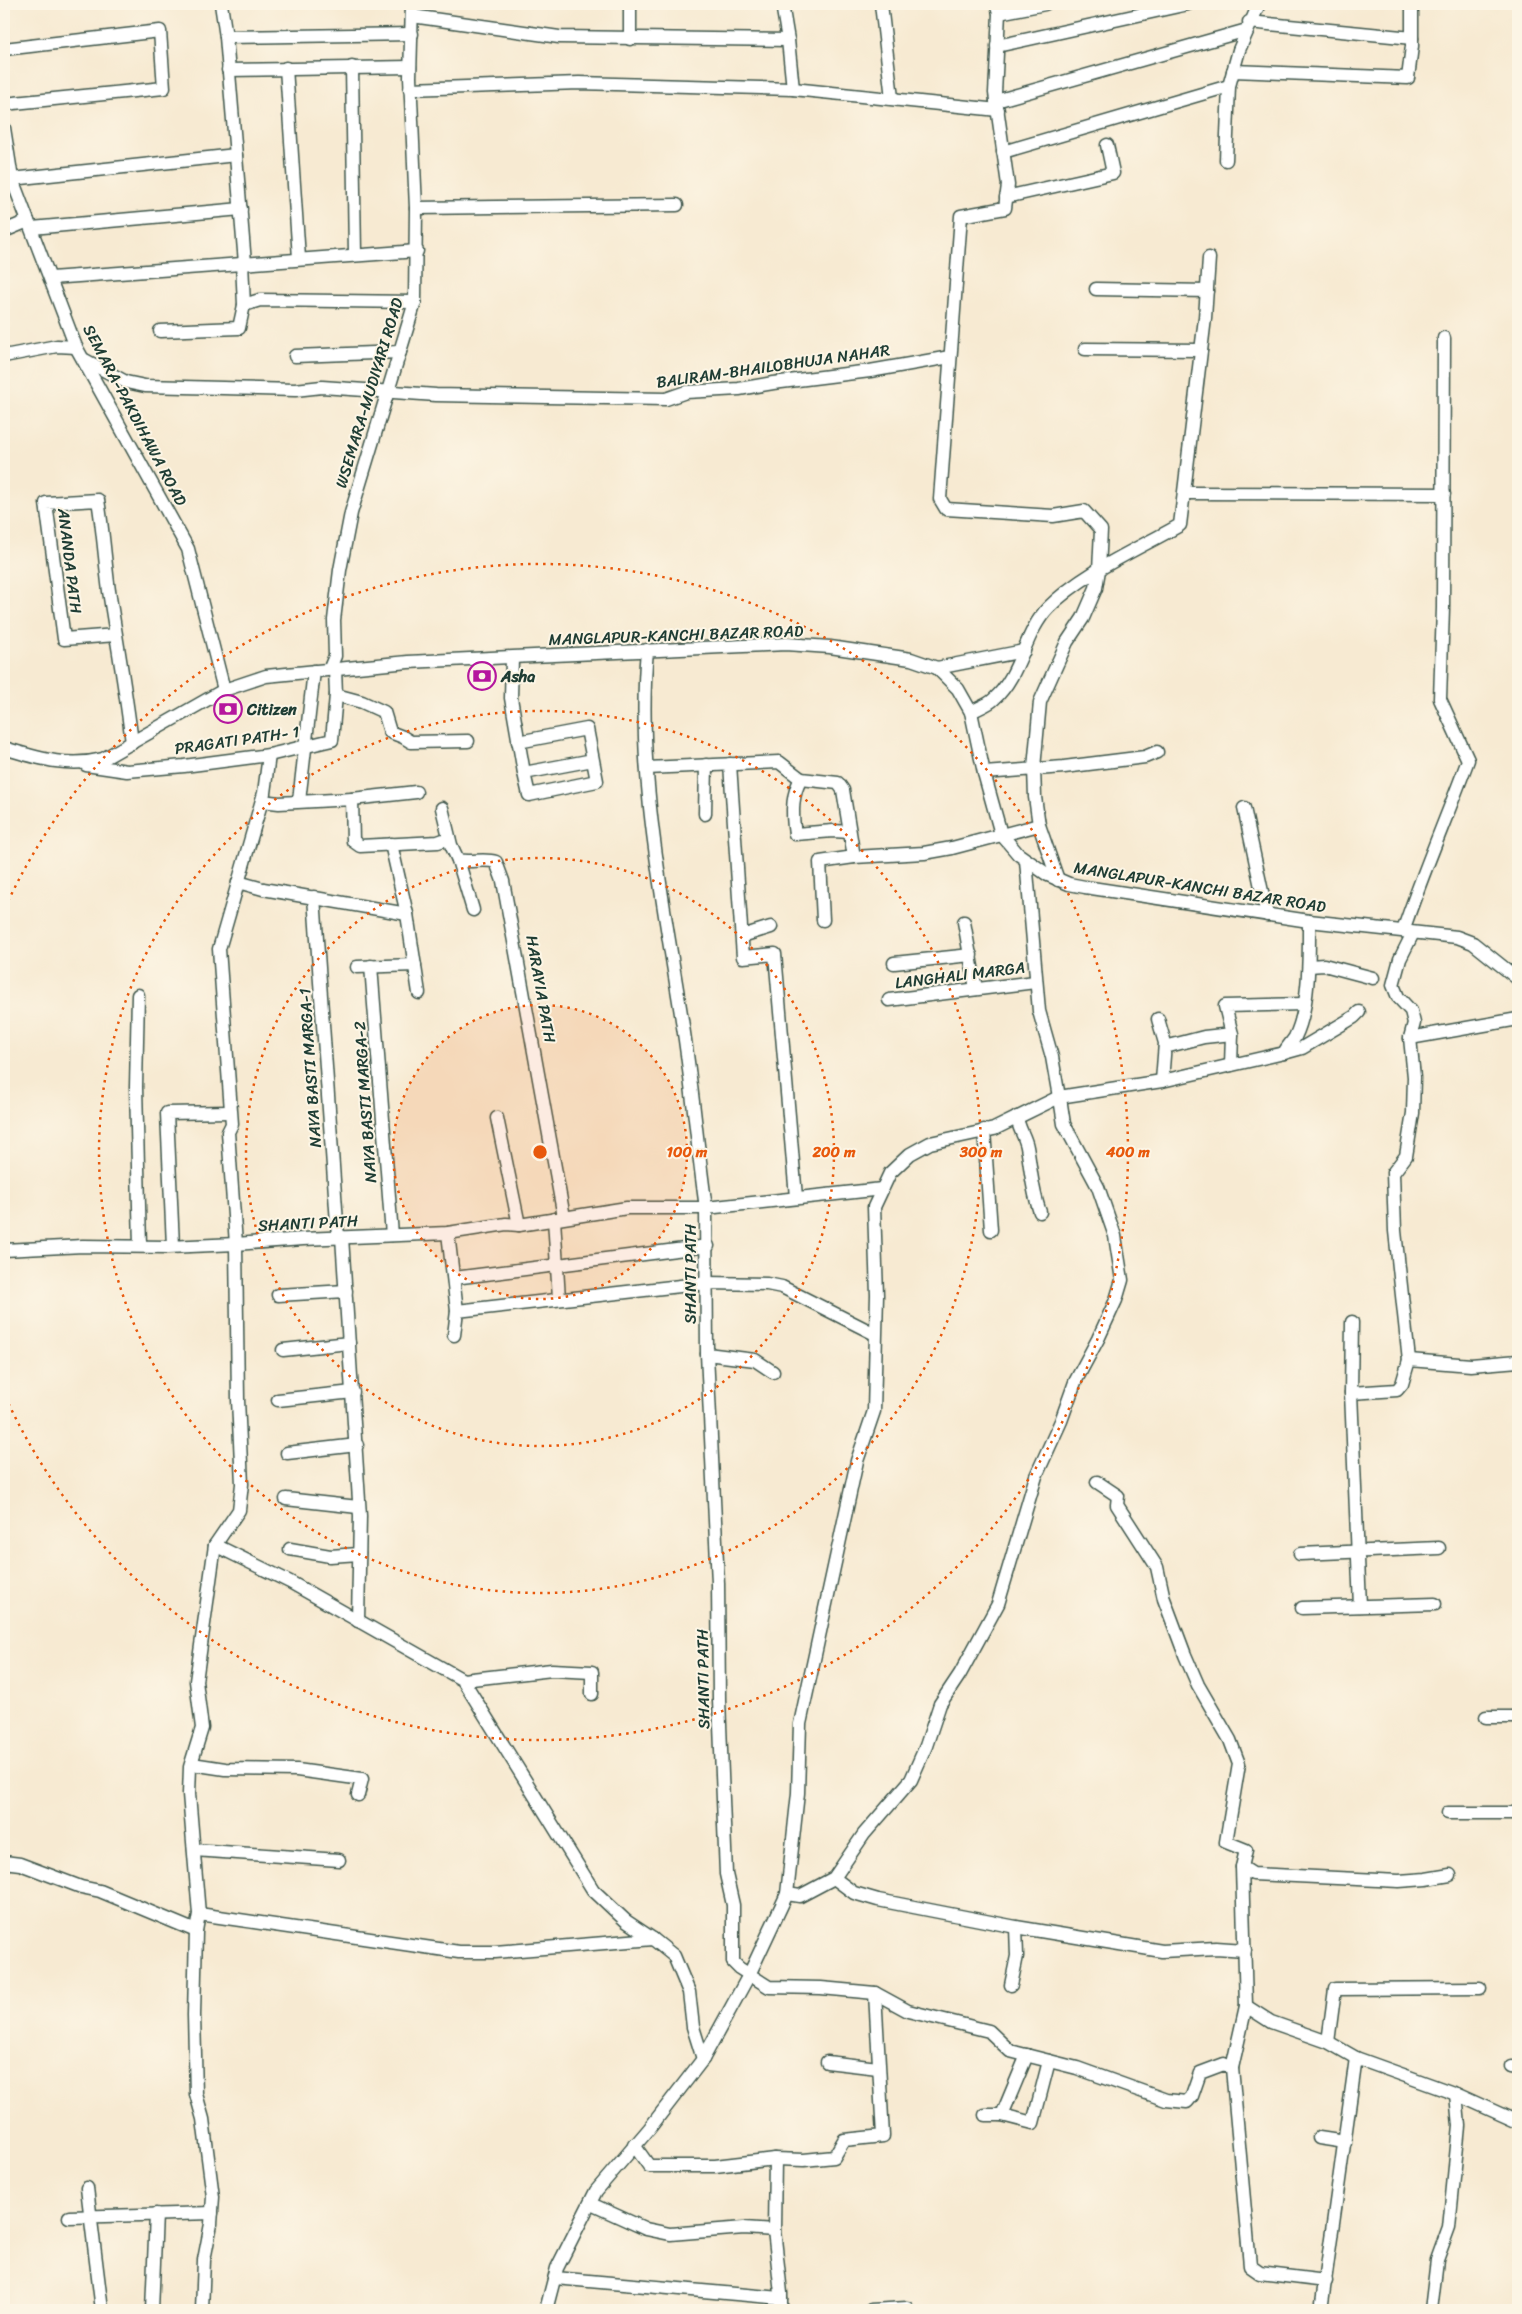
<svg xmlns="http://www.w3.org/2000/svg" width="1522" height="2314" font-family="Sriracha,sans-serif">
  <rect width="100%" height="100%" fill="#fcf5e5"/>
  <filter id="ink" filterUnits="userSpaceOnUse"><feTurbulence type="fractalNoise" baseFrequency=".02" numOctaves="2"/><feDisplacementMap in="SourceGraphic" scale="10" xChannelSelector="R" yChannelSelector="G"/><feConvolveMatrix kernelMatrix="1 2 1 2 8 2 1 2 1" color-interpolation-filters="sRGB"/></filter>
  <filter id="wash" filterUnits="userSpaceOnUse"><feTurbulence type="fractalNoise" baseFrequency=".0096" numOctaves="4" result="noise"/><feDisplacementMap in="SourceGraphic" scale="20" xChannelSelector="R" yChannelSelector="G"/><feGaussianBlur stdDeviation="1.12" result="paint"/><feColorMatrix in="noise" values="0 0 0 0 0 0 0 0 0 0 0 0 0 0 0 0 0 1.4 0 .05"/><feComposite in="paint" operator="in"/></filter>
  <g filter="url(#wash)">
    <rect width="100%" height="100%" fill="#f7ead2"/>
  </g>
  <g filter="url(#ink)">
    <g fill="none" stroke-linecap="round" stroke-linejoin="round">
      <defs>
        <g id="minor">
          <polyline points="221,4 226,37"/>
          <polyline points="782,4 788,40 793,89"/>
          <polyline points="881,4 892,98"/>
          <polyline points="996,4 999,13 995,93 1008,185 1005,208 961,216 940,499 946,509 1053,516 1084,511 1101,530 1099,570 1096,588 1083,618 1067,642 1040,702 1034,768 1035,797 1039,825 1058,880"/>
          <polyline points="999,13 1045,4"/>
          <polyline points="412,16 559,37 788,40"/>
          <polyline points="1249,22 1412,38"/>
          <polyline points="630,39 630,4"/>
          <polyline points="997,46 1188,4"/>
          <polyline points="4,49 160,31 164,88 4,104"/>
          <polyline points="352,67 355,254"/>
          <polyline points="286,68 299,258"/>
          <polyline points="228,70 410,67"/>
          <polyline points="1233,71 1408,78 1412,46 1412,4"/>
          <polyline points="410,89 579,83 793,89 998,110"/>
          <polyline points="996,101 1247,30"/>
          <polyline points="4,128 12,179 76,347 188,549 224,690"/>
          <polyline points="1003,152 1229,86"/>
          <polyline points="1226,160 1229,86 1239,50 1259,4"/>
          <polyline points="12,179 236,155"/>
          <polyline points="1006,197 1113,173 1107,145"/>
          <polyline points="416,208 677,205"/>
          <polyline points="32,228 241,209"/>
          <polyline points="4,231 28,221"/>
          <polyline points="242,263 244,305"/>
          <polyline points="245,263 226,37 412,34"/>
          <polyline points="51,278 417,251"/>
          <polyline points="1096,289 1207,291"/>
          <polyline points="160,331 239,328 244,305 260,300 415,302"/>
          <polyline points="1085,349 1201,350"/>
          <polyline points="4,356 57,346 76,347"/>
          <polyline points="295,356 400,352"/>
          <polyline points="85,360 126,382 145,386 295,390 322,387 436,395 666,399 686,392 739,389 773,383 870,371 950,357"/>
          <polyline points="1184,493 1444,494"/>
          <path d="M116,635L64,639L46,503L98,500C103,530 105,561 109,591C117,642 126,692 132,743"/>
          <path d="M647,650C636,773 663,899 682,1020C692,1082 697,1145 706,1208L882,1189"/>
          <polyline points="512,658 511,698 524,773"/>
          <polyline points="330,668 335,656 334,620 340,570 351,513 415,302 416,208 410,77 412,4"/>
          <polyline points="937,668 1024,651"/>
          <polyline points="336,695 362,702 384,712 390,732 403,737 411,742 468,741"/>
          <path d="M971,712C978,708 988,705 994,699C1021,675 1024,633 1048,608C1082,573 1138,549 1180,525L1205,318L1209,258"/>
          <polyline points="518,742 587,729 597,781 529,795 524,773 593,760"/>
          <path d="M4,748C38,758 67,768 103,759L224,690L266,676L408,662L786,644L830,647L911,659L937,668L958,689L971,712L984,773L1001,834L1018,854L1048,875L1069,884L1085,887L1309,921L1457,937L1473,943L1518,979"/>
          <polyline points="730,764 743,957 775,954 796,1197"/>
          <polyline points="86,765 127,771 184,766 269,755 332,740 336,695 335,668"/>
          <polyline points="647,768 779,762 801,779"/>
          <polyline points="984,773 1064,767 1145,757 1157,752"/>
          <polyline points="352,799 416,792"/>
          <polyline points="262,801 279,803 352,799 353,841 360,846 438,842 449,838"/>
          <polyline points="299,801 314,671"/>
          <path d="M442,808L451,845L458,860C471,863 484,858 496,862L503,881L564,1217"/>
          <polyline points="1244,808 1267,915"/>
          <polyline points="705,814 706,765"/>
          <path d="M850,832L833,831L795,834C792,816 791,795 801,779L838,783L843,790L854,857"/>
          <polyline points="391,844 407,914 419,993"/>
          <polyline points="458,860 473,910"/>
          <polyline points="1026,860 1039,1011 1052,1057 1059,1097"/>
          <polyline points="238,882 263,889 407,914"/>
          <polyline points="314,897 338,1237"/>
          <polyline points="823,920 820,862 854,857 924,853 952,848 1039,825"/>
          <polyline points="964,922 976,989"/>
          <path d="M1403,931C1422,874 1447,817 1468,760L1440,699L1443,608L1444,338"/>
          <polyline points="742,936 771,927"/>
          <polyline points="894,963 971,955"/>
          <polyline points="371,966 392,1235"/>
          <polyline points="1309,966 1324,965 1373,978"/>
          <polyline points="357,967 415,965"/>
          <polyline points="138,995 136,1087 140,1246"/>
          <polyline points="889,1000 1035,982"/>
          <polyline points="1158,1019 1165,1043 1162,1081"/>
          <polyline points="1410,1038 1518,1019"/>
          <polyline points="1165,1047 1204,1037 1232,1034"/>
          <polyline points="1284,1053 1302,1048 1354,1017 1359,1012"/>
          <polyline points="1231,1065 1232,1034 1225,1006 1303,1004"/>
          <path d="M1017,1117C1018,1128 1025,1136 1027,1147C1031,1169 1032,1191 1040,1212"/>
          <polyline points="497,1118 519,1225"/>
          <polyline points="984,1130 991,1230"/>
          <polyline points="554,1219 559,1299"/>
          <polyline points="448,1233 457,1311 454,1335"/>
          <polyline points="342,1237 360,1516 358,1621"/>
          <polyline points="173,1246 167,1113 230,1112"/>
          <polyline points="4,1250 83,1246 168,1247 236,1244 303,1239 448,1233 506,1224 519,1225 627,1208 706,1208 707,1354 718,1583 719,1700 726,1874 733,1905 733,1962 739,1968 769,1987 821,1988 875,1993 908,2011 989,2031 1010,2051 1077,2068 1166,2100 1187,2102 1192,2096 1200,2073 1224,2064 1232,2068"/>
          <polyline points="454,1278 708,1246"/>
          <polyline points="278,1295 346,1291"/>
          <polyline points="457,1311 707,1283 767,1284 782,1287 875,1334"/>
          <polyline points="1352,1322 1351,1393 1360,1606"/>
          <polyline points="283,1350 349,1343"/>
          <polyline points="707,1354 755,1360 773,1372"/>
          <polyline points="1409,1360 1395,1231 1393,1173 1406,1156 1413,1113 1414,1077 1410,1038 1414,1023 1411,1011 1398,997 1393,985 1400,959 1413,933"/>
          <polyline points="1351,1393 1397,1390 1402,1384 1409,1360 1471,1365 1518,1361"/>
          <polyline points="278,1400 353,1392"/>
          <polyline points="287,1453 357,1445"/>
          <polyline points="1097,1482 1118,1496 1117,1505 1157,1567 1164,1599 1185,1655 1198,1685 1230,1740 1239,1764 1226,1842 1246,1850 1242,1867 1246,2006 1232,2068 1250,2266 1260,2273 1326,2281"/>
          <polyline points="286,1499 358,1507"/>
          <polyline points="215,1545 290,1582 463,1680 593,1890 626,1921 653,1939 674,1956 689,1992 693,2027 703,2059"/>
          <polyline points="290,1549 330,1556 359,1554"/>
          <polyline points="1300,1554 1439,1548"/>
          <polyline points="1302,1608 1435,1604"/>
          <polyline points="463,1680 552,1670 592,1672 592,1694"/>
          <polyline points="1486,1717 1518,1717"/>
          <polyline points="192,1764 225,1769 297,1770 362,1779 358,1795"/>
          <polyline points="1448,1813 1518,1813"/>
          <polyline points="194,1850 339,1860"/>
          <polyline points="4,1862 20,1864 81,1887 100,1891 196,1931"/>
          <polyline points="1242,1867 1253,1874 1399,1881 1426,1879 1450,1875"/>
          <polyline points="834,1878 854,1893 878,1900 1016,1927 1162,1951 1216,1948 1245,1950"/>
          <polyline points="787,1894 800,1896 834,1878 864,1834 911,1780 926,1746 940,1704 960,1674 998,1604 1036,1476 1061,1421 1075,1382 1098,1339 1116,1300 1122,1280 1115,1236 1098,1187 1064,1124 1060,1098"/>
          <polyline points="199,1914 459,1952 495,1952 653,1939"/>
          <polyline points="1011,1985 1017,1956 1016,1927"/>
          <polyline points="1246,2006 1271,2022 1328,2042 1356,2058 1456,2094 1518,2122"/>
          <polyline points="1328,2042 1335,1989 1480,1988"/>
          <polyline points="1027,2055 1002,2115 1033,2123 1049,2061"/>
          <polyline points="827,2062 878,2068"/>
          <polyline points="1511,2066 1518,2067"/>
          <polyline points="985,2115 1002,2115"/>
          <polyline points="1319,2138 1345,2142"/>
          <polyline points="634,2145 649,2166 715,2166 775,2159 804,2160 834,2157 844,2140 883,2136 875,1993"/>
          <polyline points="775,2159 774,2230 781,2293 781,2310"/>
          <polyline points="87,2188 102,2310"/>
          <polyline points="591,2204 646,2229 670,2234 744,2228 774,2230"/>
          <polyline points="69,2217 212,2213"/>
          <polyline points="555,2278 781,2298"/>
          <polyline points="152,2310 156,2214"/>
          <polyline points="202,2310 204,2260 211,2224 213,2197 203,2119 196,2094 194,2015 196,1931 199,1914 189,1794 190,1767 202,1728 196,1681 215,1545 239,1510 242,1484 238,1400 236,1244 228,1132 232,1124 219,949 264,793 269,755"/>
          <path d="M546,2310L557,2268L596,2191L649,2129L703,2059L749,1975L787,1894L798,1793L800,1724L857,1461L874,1411L877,1295L874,1207L890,1173L910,1154L930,1143L994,1129L1059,1097L1162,1081L1284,1053C1287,1047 1292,1042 1295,1037C1310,1007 1309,954 1309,921"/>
          <polyline points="871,2310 907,2308 907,2310"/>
          <polyline points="1321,2310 1356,2058"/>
          <polyline points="1431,2310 1437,2260 1449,2227 1459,2126 1456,2094"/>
        </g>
      </defs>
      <use href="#minor" stroke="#3f574c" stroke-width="15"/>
      <use href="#minor" stroke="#fff" stroke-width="12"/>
    </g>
  </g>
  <circle cx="540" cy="1152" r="147" fill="#e8590c" fill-opacity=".12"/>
  <g fill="none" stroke="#e8590c" stroke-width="2.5" stroke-dasharray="2.5 5">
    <circle cx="540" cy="1152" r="147"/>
    <circle cx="540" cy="1152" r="294"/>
    <circle cx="540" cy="1152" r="441"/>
    <path d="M5 908A588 588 0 1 1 5 1396"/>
  </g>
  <defs>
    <symbol id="bank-ring" viewBox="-11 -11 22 22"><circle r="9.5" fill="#fcf5e5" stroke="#b5179e" stroke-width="1.5"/><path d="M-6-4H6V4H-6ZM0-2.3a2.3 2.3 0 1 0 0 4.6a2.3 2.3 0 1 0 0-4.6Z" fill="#b5179e"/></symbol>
  </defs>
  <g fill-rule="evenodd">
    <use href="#bank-ring" x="466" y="660" width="32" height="32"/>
    <use href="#bank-ring" x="212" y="693" width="32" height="32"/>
  </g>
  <g text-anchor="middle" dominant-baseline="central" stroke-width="4" stroke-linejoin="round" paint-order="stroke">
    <g font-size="16" fill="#1f3d34" stroke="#fcf5e5">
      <text transform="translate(773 366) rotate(-8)">BALIRAM-BHAILOBHUJA NAHAR</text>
      <text transform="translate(369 393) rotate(-73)">WSEMARA-MUDIYARI ROAD</text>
      <text transform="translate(135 415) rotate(62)">SEMARA-PAKDIHAWA ROAD</text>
      <text transform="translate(70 561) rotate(83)">ANANDA PATH</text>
      <text transform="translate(676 635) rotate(-2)">MANGLAPUR-KANCHI BAZAR ROAD</text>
      <text transform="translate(237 740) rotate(-8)">PRAGATI PATH- 1</text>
      <text transform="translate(1200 887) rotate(9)">MANGLAPUR-KANCHI BAZAR ROAD</text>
      <text transform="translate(960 975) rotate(-7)">LANGHALI MARGA</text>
      <text transform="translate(541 989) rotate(80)">HARAYIA PATH</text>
      <text transform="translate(310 1068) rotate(-94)">NAYA BASTI MARGA-1</text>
      <text transform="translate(365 1102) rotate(-94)">NAYA BASTI MARGA-2</text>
      <text transform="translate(308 1223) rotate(-3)">SHANTI PATH</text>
      <text transform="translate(690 1274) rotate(-90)">SHANTI PATH</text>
      <text transform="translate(703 1679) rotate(-91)">SHANTI PATH</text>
    </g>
    <g font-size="16" font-weight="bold" fill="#1f3d34" stroke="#fcf5e5" text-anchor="start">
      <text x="501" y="676">Asha</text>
      <text x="247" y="709">Citizen</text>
    </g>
  </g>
  <circle cx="540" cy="1152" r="8" fill="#e8590c" stroke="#fcf5e5" stroke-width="2.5"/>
  <g font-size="15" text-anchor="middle" font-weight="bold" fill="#e8590c" stroke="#fcf5e5" stroke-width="4" stroke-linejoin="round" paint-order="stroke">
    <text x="687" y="1157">100 m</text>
    <text x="834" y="1157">200 m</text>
    <text x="981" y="1157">300 m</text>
    <text x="1128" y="1157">400 m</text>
  </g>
  <rect width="1522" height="2314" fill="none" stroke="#fcf5e5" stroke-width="20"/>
</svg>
